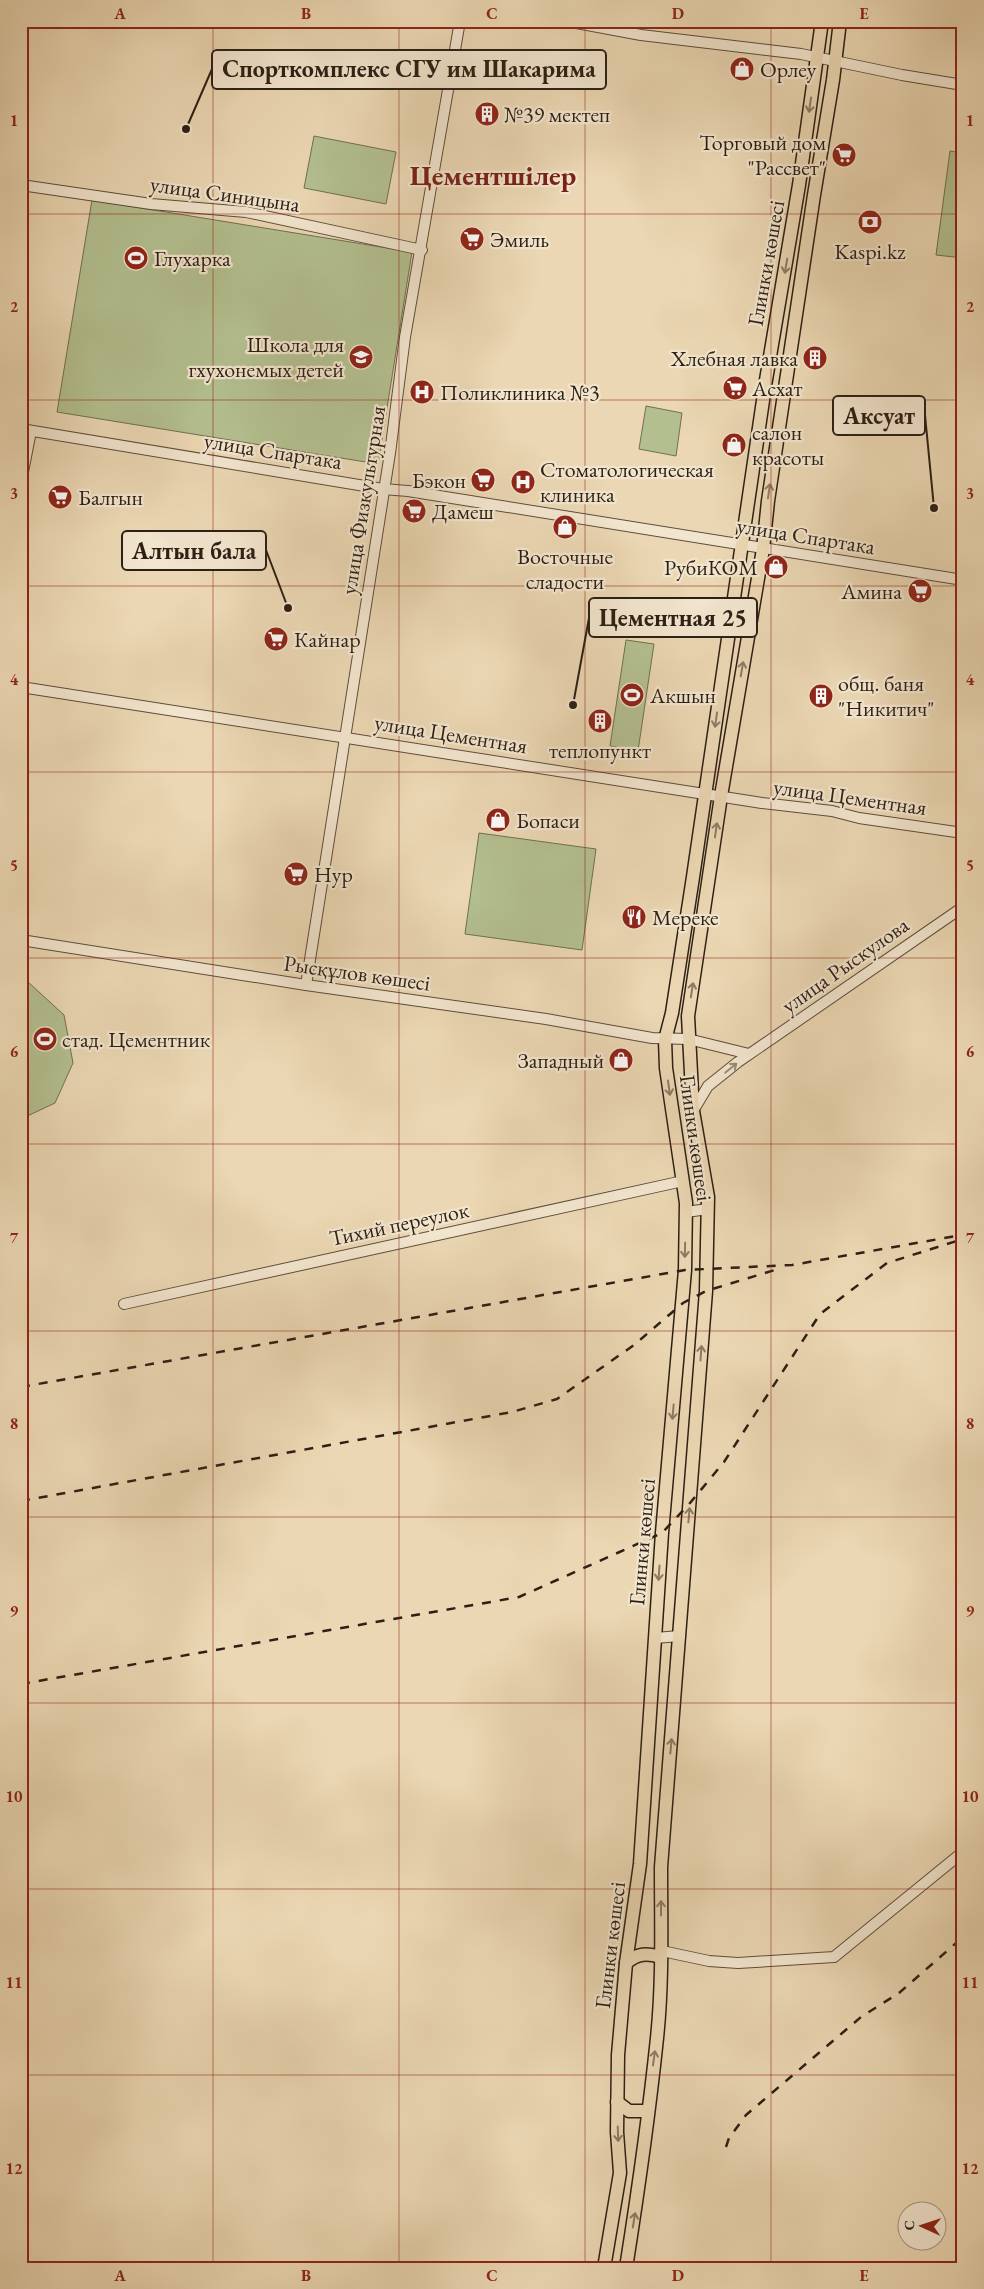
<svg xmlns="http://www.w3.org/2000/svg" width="984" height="2289" font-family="'EB Garamond',serif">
  <rect width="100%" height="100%" fill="#ebd7b3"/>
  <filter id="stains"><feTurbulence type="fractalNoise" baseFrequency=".004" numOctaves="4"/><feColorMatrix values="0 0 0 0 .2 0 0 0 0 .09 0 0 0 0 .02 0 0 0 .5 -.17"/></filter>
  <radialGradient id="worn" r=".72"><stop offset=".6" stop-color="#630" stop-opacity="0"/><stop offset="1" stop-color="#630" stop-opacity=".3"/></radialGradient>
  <g fill="#b3bf8f" stroke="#706f52">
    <polygon points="314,136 396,152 386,204 304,188"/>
    <polygon points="950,151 963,153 963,258 936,255"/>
    <polygon points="92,200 412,252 378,464 57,412"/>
    <polygon points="646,406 682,413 676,456 639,449"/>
    <polygon points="626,640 654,644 638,751 610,746"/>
    <polygon points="479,833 596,849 582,950 465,934"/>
    <polygon points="21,981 28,982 64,1015 73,1063 55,1103 21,1119"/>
  </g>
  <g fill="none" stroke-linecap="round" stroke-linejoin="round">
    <defs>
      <g id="minor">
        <polyline points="566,21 641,35 801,54 902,75 963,85"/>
        <polyline points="21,185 151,204 246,212 422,250"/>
        <polyline points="21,429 383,489 408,491 963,580"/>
        <polyline points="21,482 31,431"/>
        <polyline points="21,687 762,803 832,811 859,818 963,833"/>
        <polyline points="21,940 306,985 546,1019 652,1038 688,1039 749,1054"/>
        <polyline points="306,985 390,453 405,337 460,21"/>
        <polyline points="693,1111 708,1086 738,1062 963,907"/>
        <polyline points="686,1212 708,1209"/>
        <polyline points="124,1304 683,1181"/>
        <polyline points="655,1638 680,1636"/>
        <polyline points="662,1951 709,1961 738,1963 834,1957 963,1852"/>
      </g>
      <g id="major">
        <path d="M626,1963C637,1953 647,1953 661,1957"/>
        <polyline points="617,2102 629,2111 647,2111"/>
        <polyline points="604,2268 620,2173 617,2132 618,2055 626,1963 640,1864 662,1533 685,1270 686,1203 666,1068 665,1040 672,1013 693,877 766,380 799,185 822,21"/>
        <path d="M626,2268C638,2192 649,2115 657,2038C663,1981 661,1924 661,1867L706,1291L708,1197L693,1111L688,1016L721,796L763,549L768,501L814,195L833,80L840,21"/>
      </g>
    </defs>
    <use href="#minor" stroke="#5c4d3c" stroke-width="12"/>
    <use href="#major" stroke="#2c1f14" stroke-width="15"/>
    <use href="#minor" stroke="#f2e5ce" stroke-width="10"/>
    <use href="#major" stroke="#ebd7b3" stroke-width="12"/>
    <g stroke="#2c1f14" stroke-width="2.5" stroke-dasharray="9 9" stroke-linecap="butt">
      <polyline points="21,1387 685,1270 792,1265 956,1236"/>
      <polyline points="21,1501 512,1412 557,1399 634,1345 683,1303 706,1291 778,1269"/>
      <polyline points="21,1684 519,1597 662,1533 690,1503 724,1462 820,1314 887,1263 963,1239"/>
      <polyline points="726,2147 729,2138 746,2115 861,2017 899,1993 963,1937"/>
    </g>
  </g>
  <defs><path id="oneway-shaft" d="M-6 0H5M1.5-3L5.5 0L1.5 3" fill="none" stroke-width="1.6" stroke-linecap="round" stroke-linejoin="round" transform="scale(1.25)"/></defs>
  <g stroke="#8c7b64">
    <use href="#oneway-shaft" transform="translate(810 105) rotate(98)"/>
    <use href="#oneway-shaft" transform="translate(786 266) rotate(100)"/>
    <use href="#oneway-shaft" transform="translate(769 491) rotate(-82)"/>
    <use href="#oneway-shaft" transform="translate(742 669) rotate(-80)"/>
    <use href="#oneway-shaft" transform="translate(716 720) rotate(98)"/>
    <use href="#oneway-shaft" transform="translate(716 830) rotate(-82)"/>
    <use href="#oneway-shaft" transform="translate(692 990) rotate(-81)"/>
    <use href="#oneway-shaft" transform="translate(669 1088) rotate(82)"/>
    <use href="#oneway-shaft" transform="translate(685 1250) rotate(91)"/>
    <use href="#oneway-shaft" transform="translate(701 1353) rotate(-86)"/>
    <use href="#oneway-shaft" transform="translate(673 1412) rotate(95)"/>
    <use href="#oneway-shaft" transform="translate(689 1515) rotate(-85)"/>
    <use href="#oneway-shaft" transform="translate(659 1573) rotate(94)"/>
    <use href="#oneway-shaft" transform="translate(671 1746) rotate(-85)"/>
    <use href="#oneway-shaft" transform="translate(661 1908) rotate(-90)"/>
    <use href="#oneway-shaft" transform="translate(654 2058) rotate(-82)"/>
    <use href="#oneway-shaft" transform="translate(618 2134) rotate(88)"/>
    <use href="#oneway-shaft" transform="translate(634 2220) rotate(-81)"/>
  </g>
  <use stroke="#998c7a" href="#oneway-shaft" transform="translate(731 1068) rotate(-39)"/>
  <path fill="none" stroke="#8f2418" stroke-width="1" stroke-opacity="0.55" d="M213,21V2268M399,21V2268M585,21V2268M771,21V2268M21,214H963M21,400H963M21,586H963M21,772H963M21,958H963M21,1144H963M21,1331H963M21,1517H963M21,1703H963M21,1889H963M21,2075H963"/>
  <defs>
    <symbol id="shop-disc" viewBox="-11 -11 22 22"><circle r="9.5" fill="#8f2418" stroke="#f2e5ce"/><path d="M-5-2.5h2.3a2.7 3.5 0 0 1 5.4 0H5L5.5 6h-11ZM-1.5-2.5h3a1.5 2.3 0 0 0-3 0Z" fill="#fff"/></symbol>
    <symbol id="building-disc" viewBox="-11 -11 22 22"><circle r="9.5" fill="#8f2418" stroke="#f2e5ce"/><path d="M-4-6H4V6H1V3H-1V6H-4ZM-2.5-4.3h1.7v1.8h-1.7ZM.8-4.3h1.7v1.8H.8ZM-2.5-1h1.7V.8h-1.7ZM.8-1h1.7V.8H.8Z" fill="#fff"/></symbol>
    <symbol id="supermarket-disc" viewBox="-11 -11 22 22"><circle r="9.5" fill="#8f2418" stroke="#f2e5ce"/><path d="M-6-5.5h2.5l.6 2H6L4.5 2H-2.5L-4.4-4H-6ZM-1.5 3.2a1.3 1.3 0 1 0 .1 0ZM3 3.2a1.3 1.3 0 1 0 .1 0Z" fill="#fff"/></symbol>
    <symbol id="bank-disc" viewBox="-11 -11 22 22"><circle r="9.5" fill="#8f2418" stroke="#f2e5ce"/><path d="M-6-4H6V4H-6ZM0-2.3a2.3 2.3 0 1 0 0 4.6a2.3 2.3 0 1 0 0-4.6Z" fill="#fff"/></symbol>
    <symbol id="stadium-disc" viewBox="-11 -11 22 22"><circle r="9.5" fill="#8f2418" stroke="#f2e5ce"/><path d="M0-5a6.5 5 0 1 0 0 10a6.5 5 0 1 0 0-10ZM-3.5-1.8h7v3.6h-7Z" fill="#fff"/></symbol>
    <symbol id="school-disc" viewBox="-11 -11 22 22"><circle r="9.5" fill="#8f2418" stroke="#f2e5ce"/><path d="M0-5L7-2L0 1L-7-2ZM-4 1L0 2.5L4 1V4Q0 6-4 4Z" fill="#fff"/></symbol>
    <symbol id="hospital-disc" viewBox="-11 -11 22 22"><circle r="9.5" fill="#8f2418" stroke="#f2e5ce"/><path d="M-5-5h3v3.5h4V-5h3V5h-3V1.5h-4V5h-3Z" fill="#fff"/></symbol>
    <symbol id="restaurant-disc" viewBox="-11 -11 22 22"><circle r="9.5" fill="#8f2418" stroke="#f2e5ce"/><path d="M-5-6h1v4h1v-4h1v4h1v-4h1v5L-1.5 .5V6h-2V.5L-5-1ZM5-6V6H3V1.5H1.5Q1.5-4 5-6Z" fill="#fff"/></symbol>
  </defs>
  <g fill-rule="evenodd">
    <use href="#shop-disc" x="728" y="55" width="28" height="28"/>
    <use href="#building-disc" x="473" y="100" width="28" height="28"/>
    <use href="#supermarket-disc" x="830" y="141" width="28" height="28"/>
    <use href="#bank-disc" x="856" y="208" width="28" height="28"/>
    <use href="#supermarket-disc" x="458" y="225" width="28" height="28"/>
    <use href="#stadium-disc" x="122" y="244" width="28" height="28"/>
    <use href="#school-disc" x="347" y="343" width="28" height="28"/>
    <use href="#building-disc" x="801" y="344" width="28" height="28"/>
    <use href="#supermarket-disc" x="721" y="374" width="28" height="28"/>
    <use href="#hospital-disc" x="408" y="378" width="28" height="28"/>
    <use href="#shop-disc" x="720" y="431" width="28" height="28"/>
    <use href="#supermarket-disc" x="469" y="466" width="28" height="28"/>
    <use href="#hospital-disc" x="509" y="468" width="28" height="28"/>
    <use href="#supermarket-disc" x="46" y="483" width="28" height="28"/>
    <use href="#supermarket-disc" x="400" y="497" width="28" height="28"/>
    <use href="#shop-disc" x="551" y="513" width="28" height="28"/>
    <use href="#shop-disc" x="762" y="553" width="28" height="28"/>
    <use href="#supermarket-disc" x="906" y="577" width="28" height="28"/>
    <use href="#supermarket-disc" x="262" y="625" width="28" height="28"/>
    <use href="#stadium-disc" x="618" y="681" width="28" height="28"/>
    <use href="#building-disc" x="807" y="682" width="28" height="28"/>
    <use href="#building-disc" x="586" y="707" width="28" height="28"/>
    <use href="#shop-disc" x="484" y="806" width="28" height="28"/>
    <use href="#supermarket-disc" x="282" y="860" width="28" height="28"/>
    <use href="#restaurant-disc" x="620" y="903" width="28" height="28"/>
    <use href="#stadium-disc" x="31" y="1025" width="28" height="28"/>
    <use href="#shop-disc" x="607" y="1046" width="28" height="28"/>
  </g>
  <g text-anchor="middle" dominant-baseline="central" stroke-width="4.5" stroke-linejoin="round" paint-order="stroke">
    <g font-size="22" fill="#2c1f14" stroke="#f2e5ce" text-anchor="start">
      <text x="760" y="69">Орлеу</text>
      <text x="504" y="114">№39 мектеп</text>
      <text x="826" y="142" text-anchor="end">Торговый дом<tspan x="826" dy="25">"Рассвет"</tspan></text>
      <text x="490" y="239">Эмиль</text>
      <text x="870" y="251" text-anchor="middle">Kaspi.kz</text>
      <text x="154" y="258">Глухарка</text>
      <text x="344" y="344" text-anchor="end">Школа для<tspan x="344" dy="25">гхухонемых детей</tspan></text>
      <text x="798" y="358" text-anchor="end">Хлебная лавка</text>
      <text x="752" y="388">Асхат</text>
      <text x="440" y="392">Поликлиника №3</text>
      <text x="752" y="432">салон<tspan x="752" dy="25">красоты</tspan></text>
      <text x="540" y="469">Стоматологическая<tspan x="540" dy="25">клиника</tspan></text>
      <text x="466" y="480" text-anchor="end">Бэкон</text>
      <text x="78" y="497">Балгын</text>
      <text x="432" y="511">Дамеш</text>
      <text x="565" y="556" text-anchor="middle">Восточные<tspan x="565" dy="25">сладости</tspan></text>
      <text x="758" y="567" text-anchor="end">РубиКОМ</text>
      <text x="902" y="591" text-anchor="end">Амина</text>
      <text x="294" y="639">Кайнар</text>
      <text x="838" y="683">общ. баня<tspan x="838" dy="25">"Никитич"</tspan></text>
      <text x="650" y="695">Акшын</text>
      <text x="600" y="750" text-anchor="middle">теплопункт</text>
      <text x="516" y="820">Бопаси</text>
      <text x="314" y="874">Нур</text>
      <text x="652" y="917">Мереке</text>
      <text x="62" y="1039">стад. Цементник</text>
      <text x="604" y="1060" text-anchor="end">Западный</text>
    </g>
    <g font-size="22" fill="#2c1f14" stroke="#f2e5ce">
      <text transform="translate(225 194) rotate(8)">улица Синицына</text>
      <text transform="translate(766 263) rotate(-80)">Глинки көшесі</text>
      <text transform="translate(273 451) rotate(9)">улица Спартака</text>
      <text transform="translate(363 500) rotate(-81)">улица Физкультурная</text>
      <text transform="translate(806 536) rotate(9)">улица Спартака</text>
      <text transform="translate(451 734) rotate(9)">улица Цементная</text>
      <text transform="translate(850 797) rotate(8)">улица Цементная</text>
      <text transform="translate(845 965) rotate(-35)">улица Рыскулова</text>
      <text transform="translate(357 973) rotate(8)">Рысқұлов көшесі</text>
      <text transform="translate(696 1138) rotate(82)">Глинки көшесі</text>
      <text transform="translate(399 1224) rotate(-12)">Тихий переулок</text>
      <text transform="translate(642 1542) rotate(-85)">Глинки көшесі</text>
      <text transform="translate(610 1945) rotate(-83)">Глинки көшесі</text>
    </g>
    <g font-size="28" font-weight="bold" fill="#7a1f14" stroke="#f2e5ce">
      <text x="493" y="175">Цементшілер</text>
    </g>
  </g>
  <path fill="none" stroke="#2c1f14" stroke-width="2" d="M186 129L212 69M934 508L925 415M288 608L266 550M573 705L589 618"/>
  <g fill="#2c1f14" stroke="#f2e5ce" stroke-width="2">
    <circle cx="186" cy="129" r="5"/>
    <circle cx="934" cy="508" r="5"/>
    <circle cx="288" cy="608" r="5"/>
    <circle cx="573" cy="705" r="5"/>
  </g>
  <g fill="#f2e5ce" stroke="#2c1f14" stroke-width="2">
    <rect x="212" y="50" width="394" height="39" rx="5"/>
    <rect x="833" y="396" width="92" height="39" rx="5"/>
    <rect x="122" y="531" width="144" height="39" rx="5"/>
    <rect x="589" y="598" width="168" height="39" rx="5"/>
  </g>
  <g font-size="24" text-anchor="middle" font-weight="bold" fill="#2c1f14">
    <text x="409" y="77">Спорткомплекс СГУ им Шакарима</text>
    <text x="879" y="424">Аксуат</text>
    <text x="194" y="559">Алтын бала</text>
    <text x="673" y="626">Цементная 25</text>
  </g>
  <rect width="984" height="2289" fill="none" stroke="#ebd7b3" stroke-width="55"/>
  <g transform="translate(922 2226) rotate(273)"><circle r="24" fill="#f2e5ce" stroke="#a39684"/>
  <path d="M0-4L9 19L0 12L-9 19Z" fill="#8f2418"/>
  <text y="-8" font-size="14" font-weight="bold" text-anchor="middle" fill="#2c1f14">С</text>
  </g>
  <rect x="28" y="28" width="928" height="2234" fill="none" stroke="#8f2418" stroke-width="2"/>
  <g font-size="16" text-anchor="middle" font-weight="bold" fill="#8f2418">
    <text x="120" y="19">A</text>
    <text x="306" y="19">B</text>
    <text x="492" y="19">C</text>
    <text x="678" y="19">D</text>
    <text x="864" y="19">E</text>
    <text x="14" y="126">1</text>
    <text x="970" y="126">1</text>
    <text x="14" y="312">2</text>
    <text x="970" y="312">2</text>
    <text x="14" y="499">3</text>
    <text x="970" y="499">3</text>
    <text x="14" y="685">4</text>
    <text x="970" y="685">4</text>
    <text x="14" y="871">5</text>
    <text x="970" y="871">5</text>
    <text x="14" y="1057">6</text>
    <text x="970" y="1057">6</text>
    <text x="14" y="1243">7</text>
    <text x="970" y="1243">7</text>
    <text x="14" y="1429">8</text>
    <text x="970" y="1429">8</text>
    <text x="14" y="1616">9</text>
    <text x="970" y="1616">9</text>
    <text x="14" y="1802">10</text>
    <text x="970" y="1802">10</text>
    <text x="14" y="1988">11</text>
    <text x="970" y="1988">11</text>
    <text x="14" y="2174">12</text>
    <text x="970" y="2174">12</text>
    <text x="120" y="2281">A</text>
    <text x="306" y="2281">B</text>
    <text x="492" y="2281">C</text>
    <text x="678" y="2281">D</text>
    <text x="864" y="2281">E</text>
  </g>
  <rect width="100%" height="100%" filter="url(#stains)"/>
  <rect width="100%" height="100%" fill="url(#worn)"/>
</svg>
